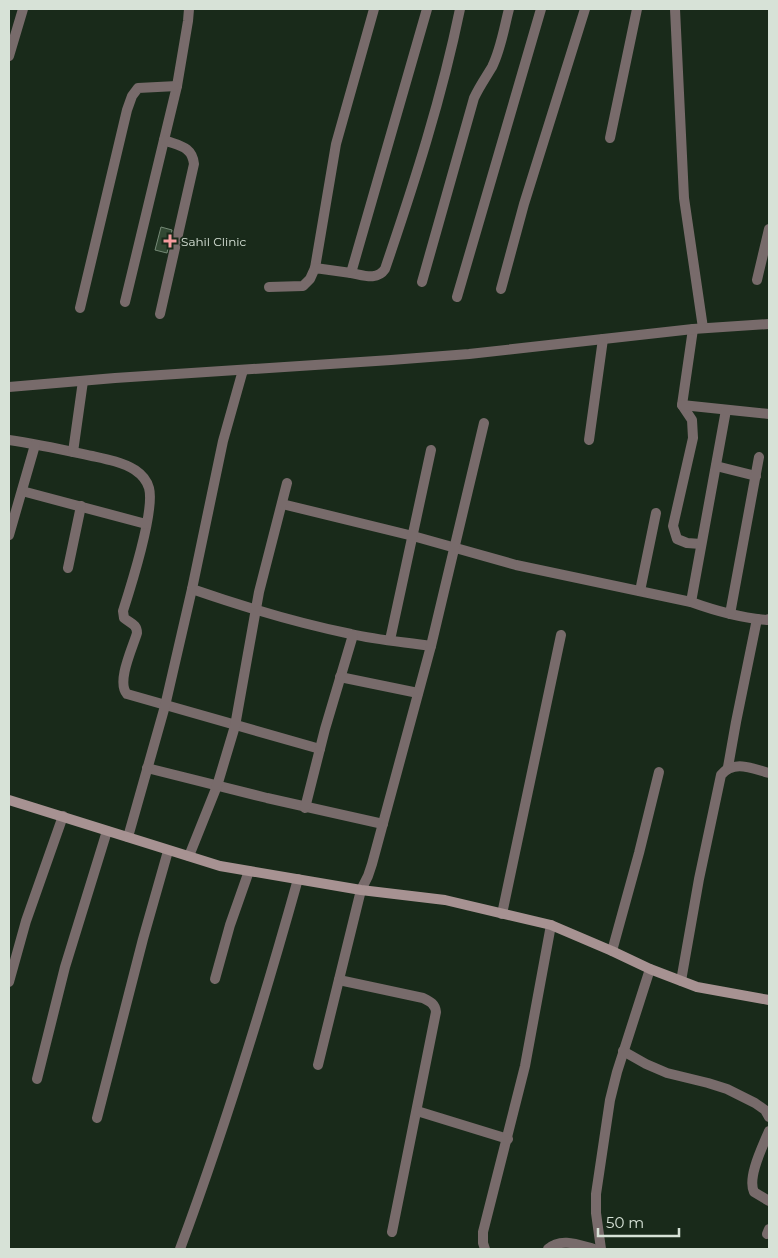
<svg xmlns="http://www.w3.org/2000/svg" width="778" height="1258" font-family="Montserrat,sans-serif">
  <rect width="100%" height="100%" fill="#192a1a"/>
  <polygon fill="#324933" stroke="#758976" points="161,227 172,230 167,253 155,250"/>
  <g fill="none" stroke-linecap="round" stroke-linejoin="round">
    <g stroke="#786b6b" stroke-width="10">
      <polyline points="675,9 684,198 703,328"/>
      <polyline points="9,56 23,9"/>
      <polyline points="610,138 637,9"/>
      <polyline points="315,268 336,144 374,9"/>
      <path d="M351,273C363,275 377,281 385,269C414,184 442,97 460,9"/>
      <polyline points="757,280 769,229"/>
      <path d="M422,282L474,98C479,87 486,77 492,67C501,49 504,28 509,9"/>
      <polyline points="269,287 303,286 310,279 315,268 351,273 427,9"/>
      <polyline points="501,289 524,204 585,9"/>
      <polyline points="457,297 541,9"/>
      <polyline points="125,302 177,86 188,21 189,9"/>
      <polyline points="80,308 127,110 132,96 138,88 177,86"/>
      <path d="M160,314L194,164C192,146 179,146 164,140"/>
      <polyline points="693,329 682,405 692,420 693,438 673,526 677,539 687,543 701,544"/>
      <polyline points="9,387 115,378 391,360 469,354 693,329 769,324"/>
      <polyline points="682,405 769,414"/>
      <path d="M9,440C37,444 64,450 92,456C106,459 122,462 135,470C141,474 147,481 149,488C155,510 131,586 123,611L124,618C130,623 137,624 137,633C133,647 116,682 127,694L320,749"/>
      <polyline points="589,440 603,339"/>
      <polyline points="73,452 83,381"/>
      <polyline points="716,466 756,476"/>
      <polyline points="22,491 146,524"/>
      <path d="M282,504L413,536L516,565L691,602C716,611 741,618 767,620L769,619"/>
      <polyline points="9,535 35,445"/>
      <polyline points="68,568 81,506"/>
      <path d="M192,589C244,607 297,623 351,634C377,640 404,642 431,646"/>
      <polyline points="640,591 656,513"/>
      <polyline points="691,602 726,410"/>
      <polyline points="730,614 759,457"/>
      <polyline points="390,640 431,450"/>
      <polyline points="340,677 418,693"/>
      <polyline points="728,767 736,722 757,619"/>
      <polyline points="147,768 267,798 383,824"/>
      <polyline points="305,808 325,729 353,635"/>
      <polyline points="128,837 165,706 192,589 223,441 243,370"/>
      <polyline points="189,856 217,786 235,726 259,592 287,483"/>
      <polyline points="502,914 561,635"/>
      <polyline points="612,951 639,853 659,772"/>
      <polyline points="215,979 230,925 249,871"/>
      <path d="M339,980L423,998C431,1002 435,1004 436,1012L392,1232"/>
      <path d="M681,981L699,879L721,775C734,759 753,769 769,773"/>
      <polyline points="9,982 26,921 63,816"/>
      <polyline points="623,1051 646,1064 667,1073 708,1083 727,1089 755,1103 765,1110 769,1117"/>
      <polyline points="318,1065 361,890 368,876 372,864 431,646 484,423"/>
      <polyline points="37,1079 65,967 107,831"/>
      <polyline points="417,1111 508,1139"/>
      <polyline points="97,1118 143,939 168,851"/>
      <path d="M769,1131C763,1146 747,1177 754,1192L769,1201"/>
      <polyline points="767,1234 769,1229"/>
      <path d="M180,1249C225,1128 263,1004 298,879"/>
      <polyline points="485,1249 483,1243 483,1232 525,1066 551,925"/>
      <path d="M548,1249C561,1237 579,1245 594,1249"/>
      <polyline points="601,1249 596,1213 596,1194 610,1100 617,1072 650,969"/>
    </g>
    <polyline stroke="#a79292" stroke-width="10" points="9,800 220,866 361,890 445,900 551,925 612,951 650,969 697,987 769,1000"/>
  </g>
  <path fill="#f59b9e" stroke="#192a1a" stroke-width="2" d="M167.5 233.5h5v5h5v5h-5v5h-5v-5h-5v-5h5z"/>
  <g text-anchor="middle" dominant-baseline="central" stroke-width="4" stroke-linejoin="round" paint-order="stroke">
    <g font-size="12" fill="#d7e2d7" stroke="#192a1a" text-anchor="start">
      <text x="181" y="241">Sahil Clinic</text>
    </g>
  </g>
  <rect width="778" height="1258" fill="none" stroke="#d7e2d7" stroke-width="20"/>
  <path d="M598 1228v8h81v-8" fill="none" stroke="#d7e2d7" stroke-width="2.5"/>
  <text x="606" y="1228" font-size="15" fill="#d7e2d7" stroke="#192a1a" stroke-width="4" paint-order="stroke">50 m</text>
</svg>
